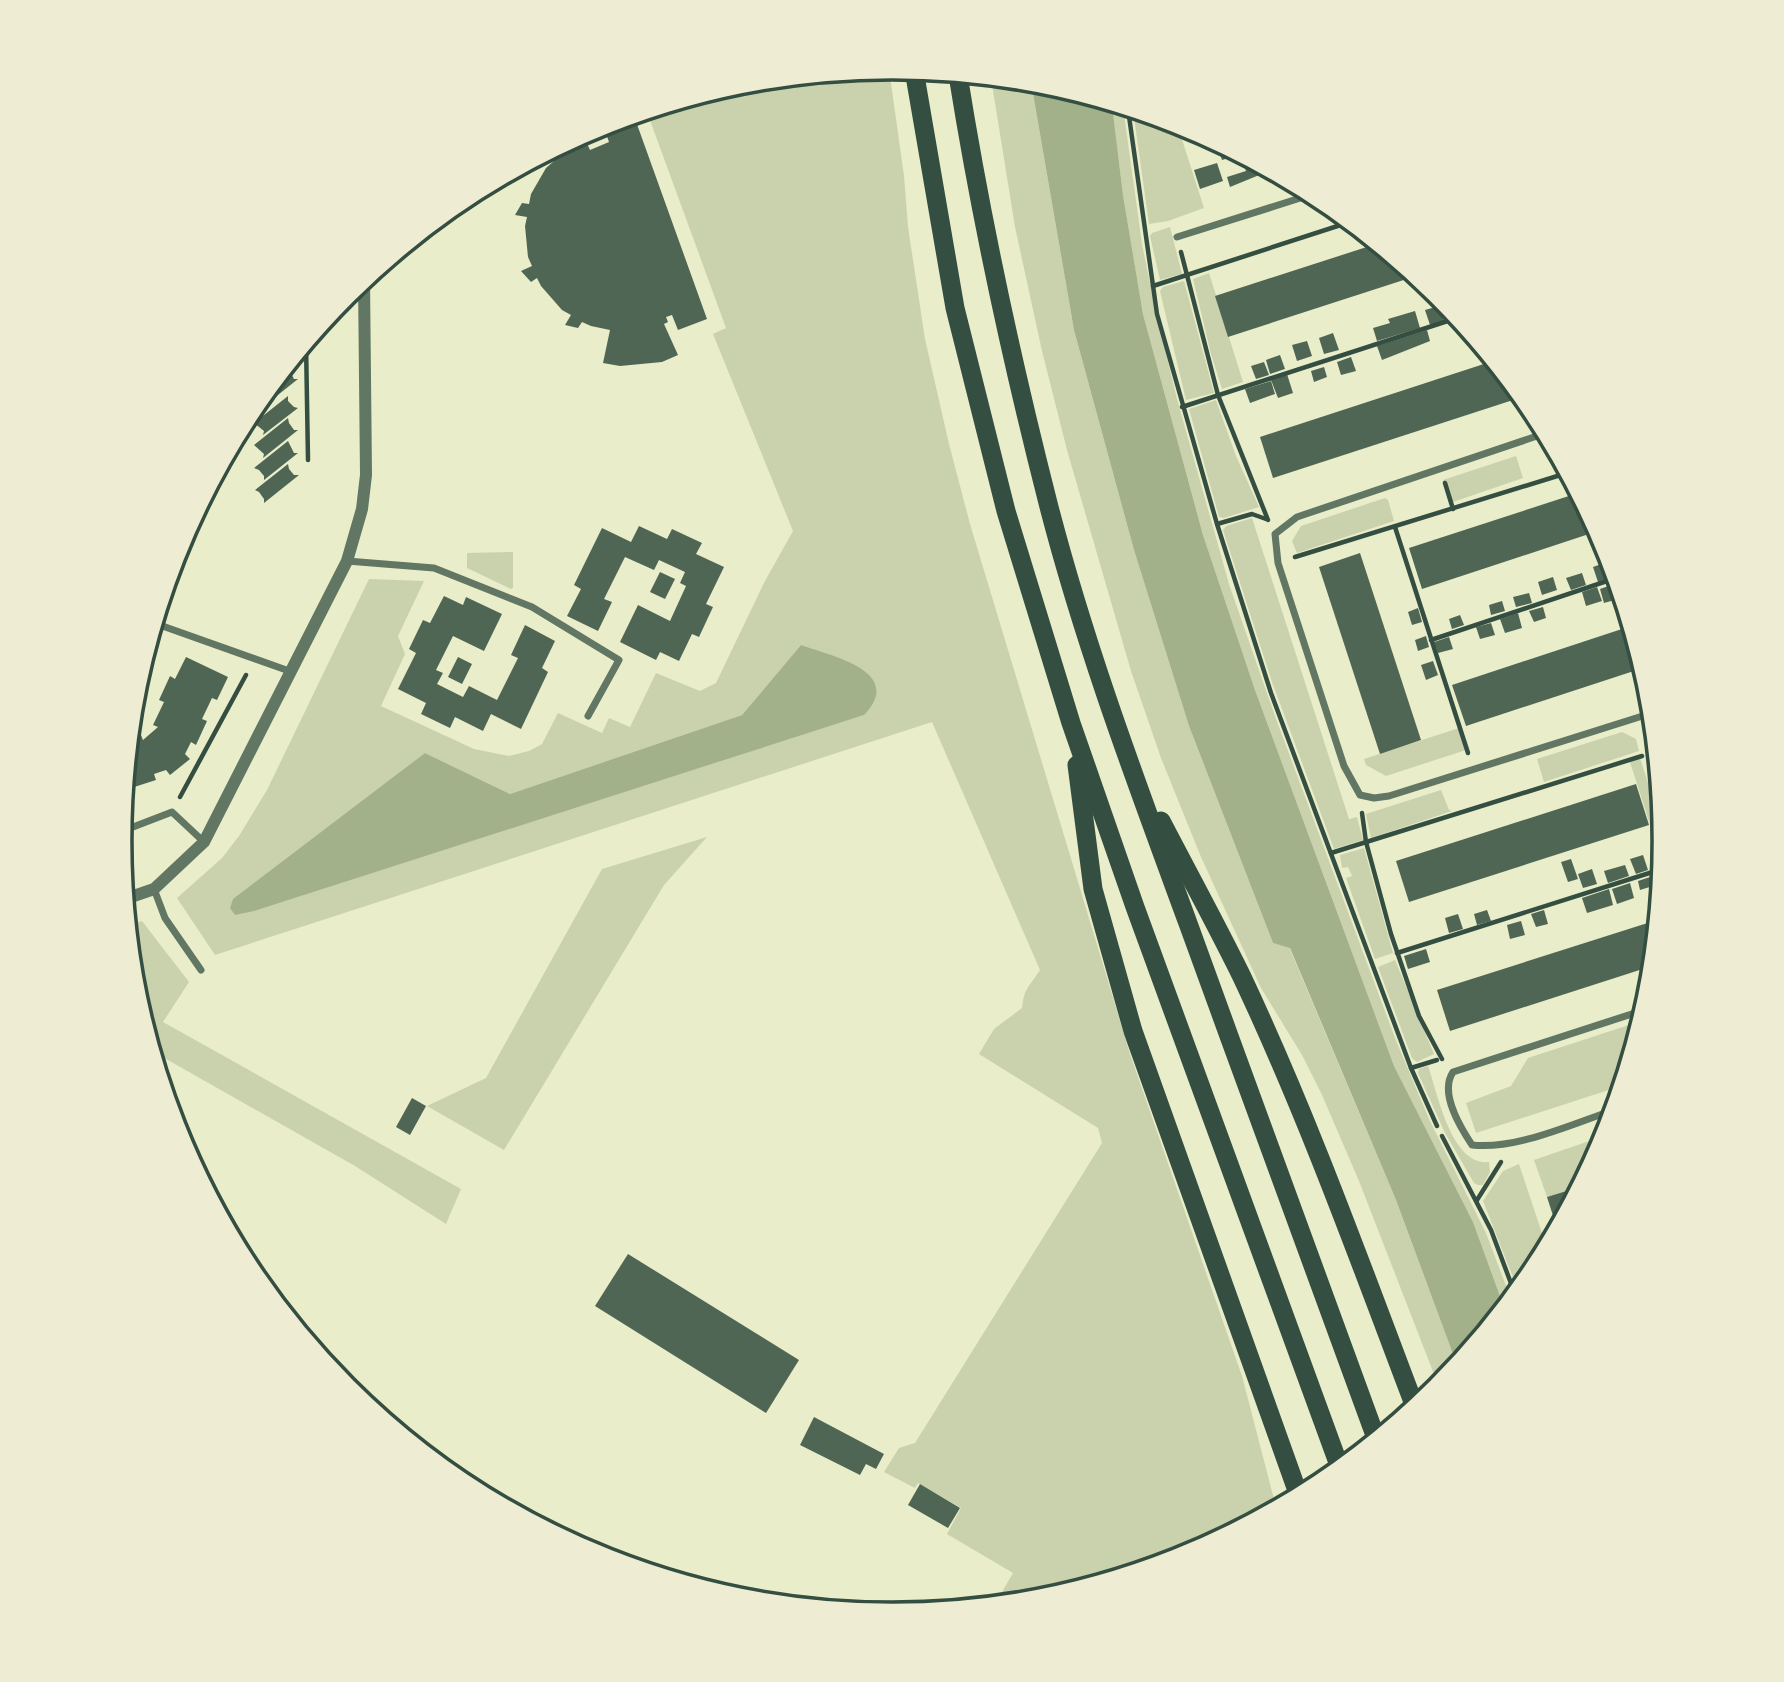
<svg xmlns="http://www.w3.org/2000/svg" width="1784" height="1682" font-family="Commissioner,sans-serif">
  <rect width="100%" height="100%" fill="#e9edc9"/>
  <g fill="#cad2ad" fill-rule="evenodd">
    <path d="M889,69L904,176L908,227L925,339L949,444L970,524L1130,1054L1242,1376L1276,1507L1187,1555L1042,1599L995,1604L1013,1573L947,1534L961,1508L918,1483L915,1488L884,1472L899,1448L915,1443L1102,1143L1098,1128L979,1054L994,1029L1022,1008C1024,987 1030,986 1040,970L932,722L215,955L177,898L222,858L239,836L267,790L369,579L424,581L398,636L405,654L381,706L474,749L509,756L529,751L542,744L558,713L602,733L609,718L630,727L656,673L700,691L716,683L765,581L793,531L713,334L726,328L647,112L742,83ZM801,645L864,715L230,908L425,753L510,794L742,715Z"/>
    <polygon points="991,78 1031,82 1074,330 1134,550 1189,726 1273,943 1289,947 1396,1200 1457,1365 1439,1387 1359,1181 1322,1095 1302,1055 1261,988 1201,857 1161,758 1131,671 1067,450 1042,351 1015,227"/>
    <polygon points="1112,104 1123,107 1142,244 1156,313 1177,399 1229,584 1275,716 1395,1038 1429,1119 1486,1233 1511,1299 1504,1307 1473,1222 1394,1066 1255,690 1203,535 1143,314 1123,195"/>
    <polygon points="1133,110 1177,124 1204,208 1168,221 1149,224"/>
    <polygon points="1170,227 1182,274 1160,280 1150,236 1152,233"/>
    <polygon points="1209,273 1243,382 1222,389 1211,354 1193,279"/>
    <polygon points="1184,281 1214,393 1186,400 1160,291 1163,287"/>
    <polygon points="1216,400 1236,456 1259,507 1224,518 1219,517 1189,409"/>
    <polygon points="1516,456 1523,478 1450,503 1443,480"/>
    <polygon points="1385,498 1388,500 1394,521 1297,553 1292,541 1301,526"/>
    <polygon points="1252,518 1349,819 1357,817 1363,840 1334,849 1272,682 1223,530 1226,526"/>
    <polygon points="513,552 513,588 511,589 467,568 467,553"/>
    <polygon points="1459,728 1466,750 1386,776 1366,765 1364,759"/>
    <polygon points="1622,732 1636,739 1639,751 1544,782 1537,759"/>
    <polygon points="1640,758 1663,830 1653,834 1630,762"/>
    <polygon points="1441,790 1449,810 1452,811 1371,838 1366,814"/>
    <polygon points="707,837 664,885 504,1150 427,1106 486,1078 602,869"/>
    <polygon points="1364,848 1393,953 1375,959 1346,878 1352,876 1348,867 1342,868 1340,855"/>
    <polygon points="142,921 189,982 163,1022 461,1189 446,1224 355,1166 152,1051 134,991 128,925"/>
    <polygon points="1395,960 1434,1054 1417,1062 1412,1058 1378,967"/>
    <polygon points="1641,1021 1621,1086 1476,1133 1466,1103 1511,1086 1528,1058"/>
    <path d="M1428,1066C1438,1094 1451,1166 1489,1162L1490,1172L1483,1185H1478L1474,1183L1445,1133L1418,1073L1419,1069Z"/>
    <polygon points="1598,1138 1601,1146 1580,1186 1547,1197 1534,1160"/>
    <polygon points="1519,1164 1547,1248 1542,1256 1535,1259 1537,1265 1518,1290 1483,1201 1503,1171"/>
  </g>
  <g fill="#a3b18a">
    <polygon points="1031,82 1043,83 1112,104 1123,195 1143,314 1203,535 1255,690 1394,1066 1473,1222 1504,1307 1457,1365 1396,1200 1290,948 1273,943 1189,726 1134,550 1074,330"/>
    <path d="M801,645C831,656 906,671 864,715L254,911L235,915L230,908L233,899L425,753L510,794L742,715Z"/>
  </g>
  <g fill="#4f6655">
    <polygon points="634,116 707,319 678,330 672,315 666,317 668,322 664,324 678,355 662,362 620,366 603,363 610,330 591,326 582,322 578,328 565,325 571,315 562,310 541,286 537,278 531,282 521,271 532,266 528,257 525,226 527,217 515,215 522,203 529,204 531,194 546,168 554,161 547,154 559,147 564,152 571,146 585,139 590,150 609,142 603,125"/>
    <polygon points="1227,148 1229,149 1240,155 1222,160 1219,151"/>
    <polygon points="1241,155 1269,171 1230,187 1227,177 1246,171"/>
    <polygon points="1217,163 1223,181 1200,189 1194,170"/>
    <polygon points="1376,244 1416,276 1228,337 1215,296"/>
    <polygon points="1439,306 1444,321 1430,325 1425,310"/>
    <polygon points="1415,311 1420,328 1377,341 1373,328 1390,323 1388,319"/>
    <polygon points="1427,330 1430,341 1382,360 1377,346"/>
    <polygon points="1333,333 1339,350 1324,354 1319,338"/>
    <polygon points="1307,341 1312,356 1297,361 1292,345"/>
    <polygon points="1280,355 1285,369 1270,374 1266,360"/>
    <polygon points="1351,357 1356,371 1341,375 1337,362"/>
    <polygon points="1493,361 1506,377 1513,400 1273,478 1260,437"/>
    <polygon points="1264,362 1269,375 1256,379 1251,366"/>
    <polygon points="288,367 294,379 298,379 264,406 261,398"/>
    <polygon points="1324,367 1327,377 1314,382 1311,371"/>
    <polygon points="1287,374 1293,393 1278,398 1271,380"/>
    <polygon points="1271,381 1275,394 1250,403 1245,389"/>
    <polygon points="288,396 288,401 294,407 298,408 263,435 264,431 254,423"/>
    <polygon points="288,418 289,423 294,430 298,430 263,458 264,454 254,445"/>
    <polygon points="288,441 294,453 298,453 264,480 264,476 259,470 254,468"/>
    <polygon points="288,464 289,469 294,475 299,475 264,503 264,499 259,492 255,490"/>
    <polygon points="1578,493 1598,531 1422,589 1409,548"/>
    <polygon points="639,526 667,539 672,529 702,543 696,554 724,567 706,604 713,607 699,637 692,634 679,661 660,652 656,660 620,642 638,605 670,621 686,586 680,583 685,572 659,560 654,570 625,557 604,599 612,602 598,631 567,616 581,589 574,585 602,528 631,542"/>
    <polygon points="1360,553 1421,740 1380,754 1319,567"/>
    <polygon points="1607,562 1612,577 1598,582 1593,567"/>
    <polygon points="660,572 675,579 665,599 650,592"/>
    <polygon points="1582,573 1586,585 1571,590 1566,578"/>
    <polygon points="1553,577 1557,590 1542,595 1538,582"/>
    <polygon points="1614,584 1618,599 1604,603 1600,589"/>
    <polygon points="1597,587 1602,601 1586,606 1582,592"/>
    <polygon points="1529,593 1532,603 1516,607 1513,597"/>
    <polygon points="444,596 463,605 466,597 502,614 484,651 453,636 436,670 443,673 437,684 463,697 469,686 497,700 518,658 511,655 525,625 555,641 542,668 548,672 521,729 491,714 483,731 455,717 450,728 421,714 426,703 398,689 416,653 409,649 423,620 430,623"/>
    <polygon points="1502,601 1505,611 1491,615 1489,605"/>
    <polygon points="1543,607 1546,618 1534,622 1529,611"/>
    <polygon points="1418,608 1422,622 1412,625 1408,612"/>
    <polygon points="1518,613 1522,628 1505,633 1500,619"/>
    <polygon points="1460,615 1464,625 1452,629 1449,619"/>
    <polygon points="1491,623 1495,635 1480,639 1476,627"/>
    <polygon points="1631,626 1643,668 1466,726 1452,685"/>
    <polygon points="1426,636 1429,647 1418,651 1415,640"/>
    <polygon points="1449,637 1453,649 1438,653 1434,642"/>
    <polygon points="186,657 228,677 217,700 212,698 202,719 207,721 196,745 191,742 185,754 190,759 170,775 166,770 154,774 156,780 131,788 129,782 125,783 129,739 141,735 143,740 158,727 153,725 164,702 159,700 170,676 175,679"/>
    <polygon points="458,657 472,664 462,684 448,677"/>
    <polygon points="1433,661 1438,675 1426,680 1421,665"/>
    <polygon points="1636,784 1649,825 1409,902 1396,861"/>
    <polygon points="1643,855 1648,870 1636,874 1630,859"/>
    <polygon points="1571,859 1578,879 1568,882 1561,862"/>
    <polygon points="1625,865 1629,876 1608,883 1604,871"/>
    <polygon points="1592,869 1597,884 1583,888 1578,874"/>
    <polygon points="1650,877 1653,886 1640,890 1638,881"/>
    <polygon points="1630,883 1634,898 1617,904 1612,889"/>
    <polygon points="1609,889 1613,905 1587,913 1582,898"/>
    <polygon points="1487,910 1491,921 1477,925 1474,914"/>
    <polygon points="1544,910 1548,924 1536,927 1531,914"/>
    <polygon points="1458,914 1463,929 1449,933 1445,918"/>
    <polygon points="1657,920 1652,966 1450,1031 1437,990"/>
    <polygon points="1521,921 1525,935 1510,939 1507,925"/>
    <polygon points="1426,949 1430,962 1408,969 1404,956"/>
    <polygon points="412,1098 426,1106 410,1135 396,1127"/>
    <polygon points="1579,1187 1557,1228 1547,1197"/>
    <polygon points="628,1254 799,1360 766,1413 595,1306"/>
    <polygon points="814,1417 884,1454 876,1469 866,1464 860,1475 800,1445"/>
    <polygon points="920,1484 960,1508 948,1528 908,1505"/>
  </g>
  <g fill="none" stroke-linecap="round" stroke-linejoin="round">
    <g stroke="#344e41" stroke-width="4.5">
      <polyline points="1128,109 1157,314 1217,524 1271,693 1411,1068 1437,1126"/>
      <polyline points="1181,252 1218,395 1268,520"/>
      <polyline points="1153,286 1350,222"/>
      <polyline points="306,343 308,460"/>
      <polyline points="1182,407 1457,318"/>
      <polyline points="1445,483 1453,509"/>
      <polyline points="1217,524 1252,514 1266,519"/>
      <polyline points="1395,527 1468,753"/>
      <polyline points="1295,557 1567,473"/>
      <polyline points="1431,640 1616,578"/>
      <polyline points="180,797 246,675"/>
      <polyline points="1362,813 1366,842 1391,934 1419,1016 1442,1059"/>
      <polyline points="1331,853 1642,756"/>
      <polyline points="1397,953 1662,869"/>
      <polyline points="1411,1068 1437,1060"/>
      <polyline points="1442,1136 1491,1230 1515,1294"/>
      <polyline points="1477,1200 1501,1162"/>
    </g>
    <g stroke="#617663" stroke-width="7">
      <polyline points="1177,237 1313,194"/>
      <polyline points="1546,433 1297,517 1275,534 1278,563 1344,766 1360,795 1374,798 1389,796 1652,713"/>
      <polyline points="347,561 434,568 532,607 619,660 588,716"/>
      <polyline points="154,623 292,672"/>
      <polyline points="1645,715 1656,749"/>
      <polyline points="120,832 172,812 204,842"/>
      <polyline points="154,889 165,918 201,970"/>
      <path d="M1614,1110C1572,1124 1516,1150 1472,1145C1460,1127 1439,1093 1453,1072L1644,1010"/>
    </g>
    <polyline stroke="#617663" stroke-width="12" points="125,899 154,889 204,842 347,561 362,509 366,475 364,279"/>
    <g stroke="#344e41" stroke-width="19">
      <polyline points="914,70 955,308 1006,511 1071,723 1135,907 1340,1468"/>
      <path d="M958,75C981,219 1012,362 1048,503C1085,647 1138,787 1189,926C1251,1097 1314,1268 1376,1438"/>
      <polyline points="1077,765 1093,889 1133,1031 1299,1496"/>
      <path d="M1161,821C1188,873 1216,924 1242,977C1308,1117 1360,1262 1415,1407"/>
    </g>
  </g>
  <path d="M0 0H1784V1682H0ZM892 80H892A760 760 0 0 1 1652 840V842A760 760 0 0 1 892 1602H892A760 760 0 0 1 132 842V840A760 760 0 0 1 892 80Z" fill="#eeecd3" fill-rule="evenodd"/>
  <path fill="none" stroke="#344e41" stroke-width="3.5" d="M892 80H892A760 760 0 0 1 1652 840V842A760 760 0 0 1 892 1602H892A760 760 0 0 1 132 842V840A760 760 0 0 1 892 80Z"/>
</svg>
